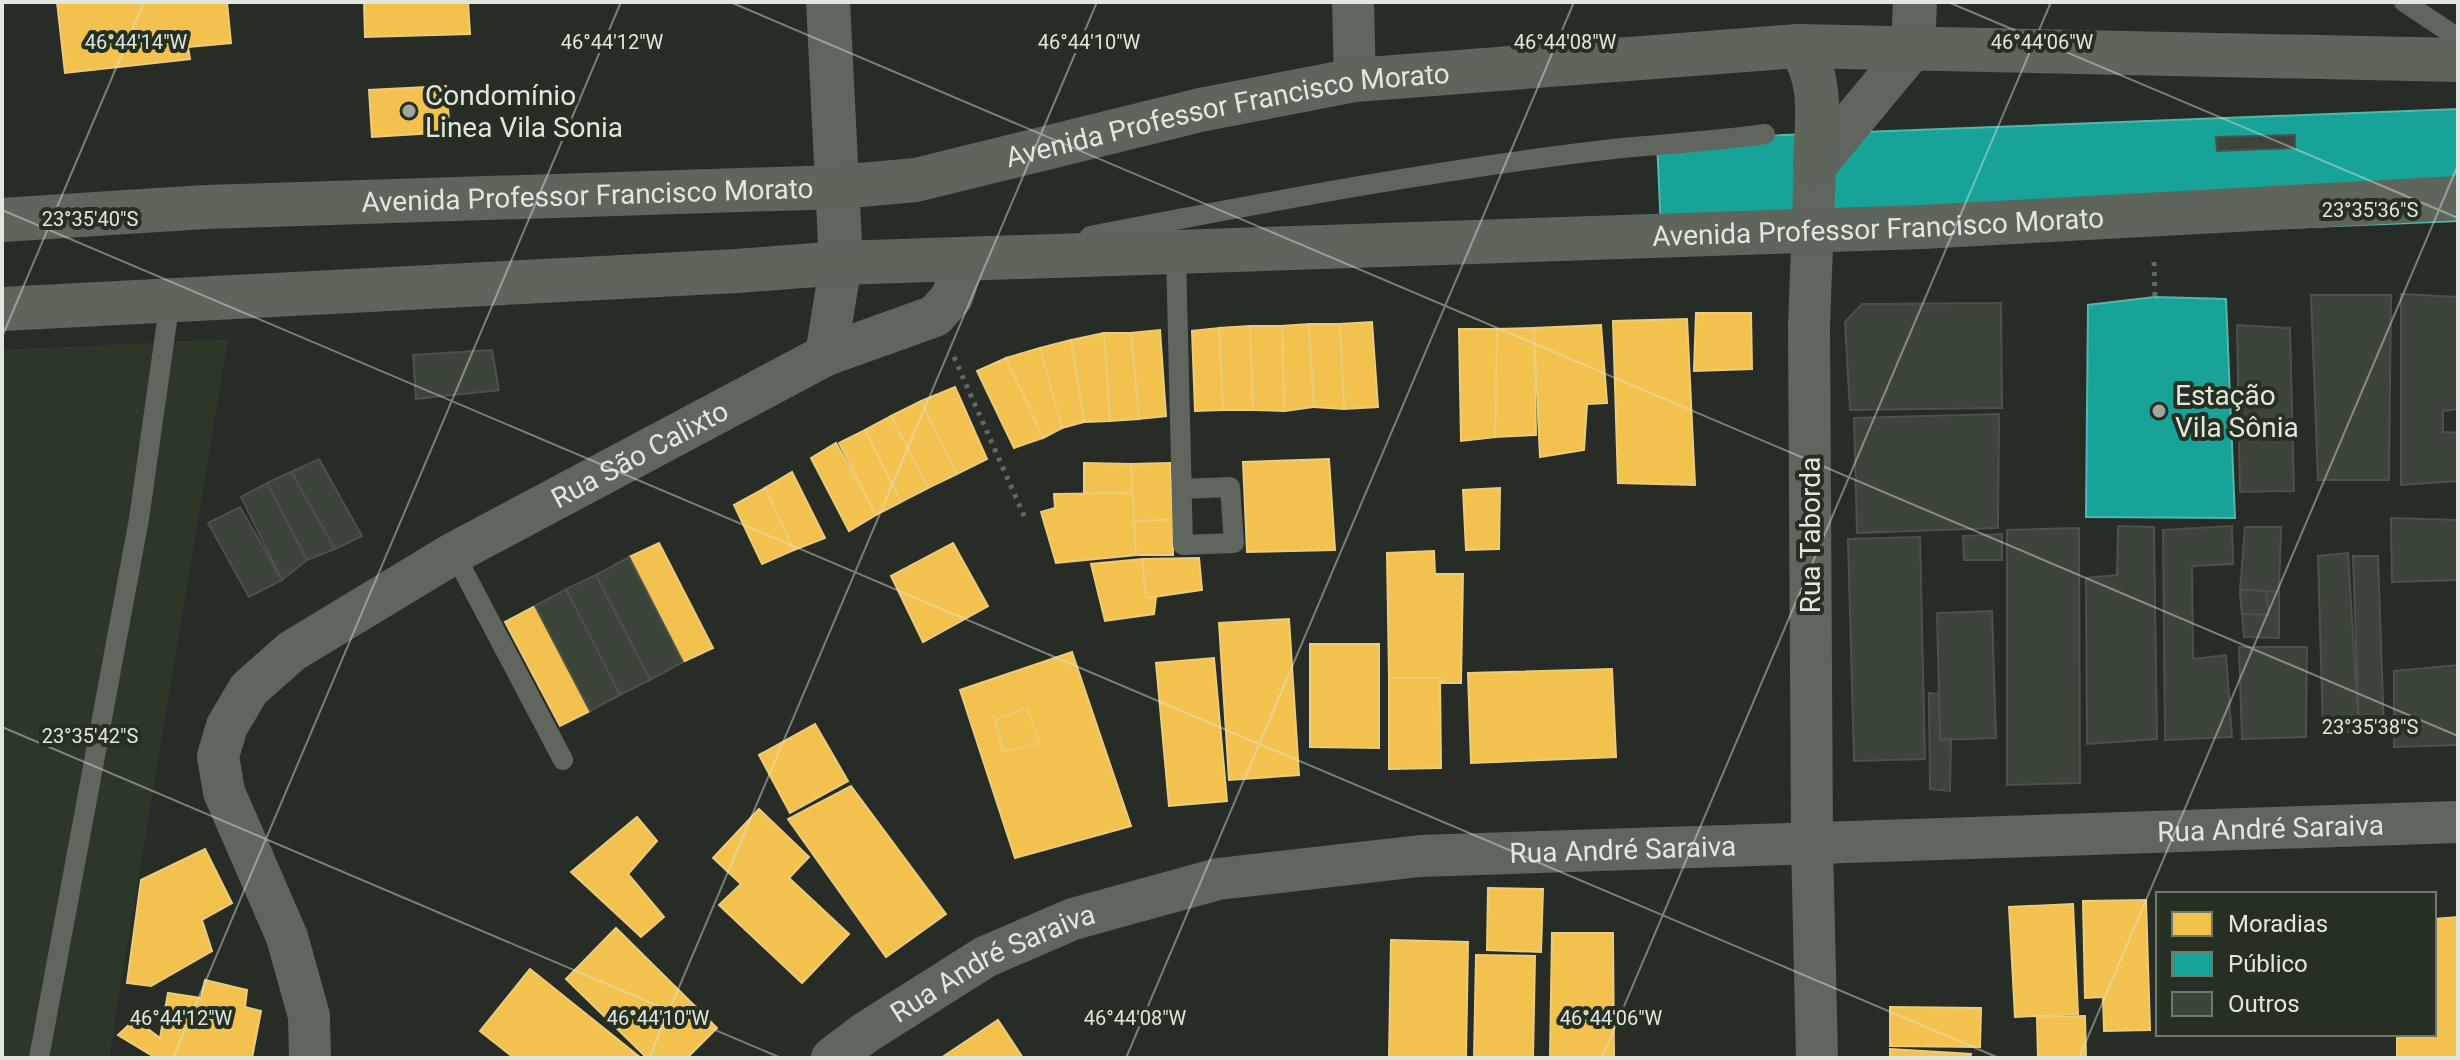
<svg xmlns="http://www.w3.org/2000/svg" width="2460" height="1060" font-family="Roboto,sans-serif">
  <rect width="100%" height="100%" fill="#272c26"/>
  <polygon fill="#2b3827" points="228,339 109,1058 2,1058 2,350"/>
  <g fill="#f2c14e" stroke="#edcc79" stroke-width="2">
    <polygon points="57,2 227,2 231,43 188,47 190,59 65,73"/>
    <polygon points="364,2 468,2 470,34 365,37"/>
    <polygon points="446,86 450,132 372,137 369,90"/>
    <polygon points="1696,313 1751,313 1752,369 1694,371"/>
    <polygon points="1687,319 1695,485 1618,483 1613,321"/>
    <polygon points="1372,322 1378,407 1344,409 1340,324"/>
    <polygon points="1309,324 1314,407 1284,411 1282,326"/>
    <polygon points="1309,324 1340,324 1344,409 1314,407"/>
    <polygon points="1601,325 1607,403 1587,404 1584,450 1540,457 1534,328"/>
    <polygon points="1250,326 1253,410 1223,410 1219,328"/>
    <polygon points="1250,326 1282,326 1284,411 1253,410"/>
    <polygon points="1219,328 1223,410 1195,411 1192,331"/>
    <polygon points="1534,328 1536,435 1495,437 1497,329"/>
    <polygon points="1459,329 1497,329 1495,437 1461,441"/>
    <polygon points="1160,330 1166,416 1139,419 1131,333"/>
    <polygon points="1104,333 1131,333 1139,419 1110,421"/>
    <polygon points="1104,333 1110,421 1084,422 1071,340"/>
    <polygon points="1071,340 1084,422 1062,428 1040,348"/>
    <polygon points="1040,348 1062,428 1043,438 1006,358"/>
    <polygon points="1006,358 1043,438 1014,448 977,371"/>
    <polygon points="955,387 987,459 957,474 921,401"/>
    <polygon points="921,401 957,474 928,488 891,416"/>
    <polygon points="891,416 928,488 901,502 865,430"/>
    <polygon points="865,430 901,502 876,515 839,443"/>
    <polygon points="836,443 876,515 849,531 811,458"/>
    <polygon points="1329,459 1335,550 1247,552 1243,462"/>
    <polygon points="1084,463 1131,464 1133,493 1084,494"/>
    <polygon points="1170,463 1173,520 1134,521 1131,464"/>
    <polygon points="792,472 825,538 794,550 765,488"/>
    <polygon points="765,488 794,550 762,564 734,505"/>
    <polygon points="1500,488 1499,549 1466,550 1463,490"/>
    <polygon points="1133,493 1136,555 1056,563 1041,512 1055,508 1054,494"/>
    <polygon points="1173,520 1173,555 1136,555 1134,521"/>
    <polygon points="659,543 713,648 683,662 629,557"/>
    <polygon points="953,543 988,606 923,642 891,576"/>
    <polygon points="1434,551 1435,574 1463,574 1461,683 1442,683 1440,678 1389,678 1387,553"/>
    <polygon points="1199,558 1202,590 1146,598 1142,559"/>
    <polygon points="1142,559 1146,598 1156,597 1154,614 1105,621 1091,564"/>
    <polygon points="535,606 590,711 560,726 505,622"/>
    <polygon points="1289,619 1299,775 1229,780 1219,623"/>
    <polygon points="1310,644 1379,644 1379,748 1310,747"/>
    <polygon points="1072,652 1131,826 1015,858 960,690"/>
    <polygon points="1214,658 1227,801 1169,806 1156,663"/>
    <polygon points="1612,669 1616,757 1471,763 1468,673"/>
    <polygon points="1389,678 1440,678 1441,768 1389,769"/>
    <polygon points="1027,708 1039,743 1003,752 995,720"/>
    <polygon points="815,724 848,781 790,813 759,755"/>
    <polygon points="851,786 946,914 886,957 788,819"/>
    <polygon points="759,809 809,857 789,878 849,934 802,983 719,905 741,884 713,858"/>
    <polygon points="637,817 657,841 628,874 664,917 641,937 571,872"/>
    <polygon points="205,849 232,903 202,920 212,951 151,986 127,983 141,880"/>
    <polygon points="1488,888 1543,889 1541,952 1487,950"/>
    <polygon points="2146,900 2150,1030 2104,1031 2103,997 2085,998 2083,901"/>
    <polygon points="2073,904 2078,1014 2015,1017 2009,907"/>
    <polygon points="2458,917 2458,1058 2397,1058 2397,1034 2434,1034 2434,919"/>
    <polygon points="616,928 717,1028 687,1058 647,1058 566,979"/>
    <polygon points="1552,933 1613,933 1614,1058 1550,1058"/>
    <polygon points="1391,940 1468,942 1466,1058 1389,1058"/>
    <polygon points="1476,955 1535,956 1533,1058 1474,1058"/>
    <polygon points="530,969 641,1058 514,1058 480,1031"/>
    <polygon points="205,980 247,990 245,1007 261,1011 252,1058 156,1058 118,1035 135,1019 160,1038 168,993 201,998"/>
    <polygon points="1890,1007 1981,1008 1980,1047 1890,1046"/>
    <polygon points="2085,1016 2086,1058 2038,1058 2037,1017"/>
    <polygon points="998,1020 1023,1058 941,1058"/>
    <polygon points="1890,1049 1971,1054 1970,1058 1890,1058"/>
  </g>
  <g fill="#17a398" stroke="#53b7ad" stroke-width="2">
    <polygon points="2458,109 2458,221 1662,253 1657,140"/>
    <polygon points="2155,297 2226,299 2235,518 2086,517 2088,305"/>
  </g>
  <g fill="#3c4539" stroke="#4d514c" stroke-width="2">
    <polygon points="2295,135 2295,148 2217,151 2216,137"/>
    <polygon points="2401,294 2458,297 2458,409 2443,411 2443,432 2458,433 2458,481 2401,485"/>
    <polygon points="2311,295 2391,295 2389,480 2318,480"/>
    <polygon points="2001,303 2002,408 1850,410 1845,322 1862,304"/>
    <polygon points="2237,325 2290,328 2294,491 2240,492"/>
    <polygon points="492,350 499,390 416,399 413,355"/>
    <polygon points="1999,414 1998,528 1857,533 1854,418"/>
    <polygon points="319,459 362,536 335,549 291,472"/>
    <polygon points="291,472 335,549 307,560 267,483"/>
    <polygon points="267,483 307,560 282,580 241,497"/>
    <polygon points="240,507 282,580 249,597 208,523"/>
    <polygon points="2391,518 2458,520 2458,580 2392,582"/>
    <polygon points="2118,526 2154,527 2157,739 2087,744 2086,578 2117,575"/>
    <polygon points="2232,526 2233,564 2192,566 2193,659 2226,655 2232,737 2165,740 2163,530"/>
    <polygon points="2245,527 2281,527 2279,592 2240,590"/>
    <polygon points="2079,528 2080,783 2007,785 2007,530"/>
    <polygon points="2002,534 2002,560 1964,560 1963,536"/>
    <polygon points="1920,537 1925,759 1854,761 1848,539"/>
    <polygon points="2348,553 2359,732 2323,732 2318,556"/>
    <polygon points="2353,556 2378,556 2384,731 2359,732"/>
    <polygon points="629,557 683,662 650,680 596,575"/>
    <polygon points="596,575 650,680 620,695 566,589"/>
    <polygon points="566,589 620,695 590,711 535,606"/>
    <polygon points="2240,590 2279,592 2279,638 2244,637"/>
    <polygon points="2240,590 2266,591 2269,615 2242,614"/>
    <polygon points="1992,611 1996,738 1940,740 1937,613"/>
    <polygon points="2239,647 2307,647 2306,737 2242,739"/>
    <polygon points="2458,665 2458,745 2394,747 2394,671"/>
    <polygon points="1929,693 1939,694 1940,740 1951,739 1950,791 1930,789"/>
  </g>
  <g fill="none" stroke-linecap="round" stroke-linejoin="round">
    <g stroke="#636862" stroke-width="5" stroke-dasharray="4 6" stroke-linecap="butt">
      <polyline points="2154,262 2155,297"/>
      <polyline points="954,357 1025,518"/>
    </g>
    <g stroke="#60665e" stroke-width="20">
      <polyline points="2404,2 2458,38"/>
      <path d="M1090,236C1263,203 1438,169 1613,149C1664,144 1715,141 1765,134"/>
      <polyline points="1176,254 1183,545 1234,543 1230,487 1182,489"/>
      <polyline points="454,553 563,760"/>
      <polyline points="39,1058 139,519 170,300"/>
    </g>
    <g stroke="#60665e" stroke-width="42">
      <polyline points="1353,2 1355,80"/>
      <polyline points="826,355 841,263"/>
      <path id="s1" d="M310,1058L309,1016L287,937L224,792L218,756L227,726L249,689L292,651L454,553L826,355L935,316L952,297L964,261"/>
      <path id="s2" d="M832,1058L865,1033L985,957L1073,919L1218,879L1420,856L2458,822"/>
      <polyline points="1817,1058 1812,843 1809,326 1815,166 1913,48"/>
    </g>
    <g stroke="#60665e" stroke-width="44">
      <polyline points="828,2 841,263"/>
      <polyline points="1913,48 1915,2"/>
    </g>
    <g stroke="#5e655b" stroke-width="44">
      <path d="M1798,46C1825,78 1816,126 1815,166"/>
      <path id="s3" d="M2,220L205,207L838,187L916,180L1200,110L1355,80L1798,46L2458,60"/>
      <path id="s4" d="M2,309L737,271L841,263L1922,227L2458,198"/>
    </g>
  </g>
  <path fill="none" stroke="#e0e7dd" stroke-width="2" stroke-opacity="0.45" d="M730,2L2458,736M1948,2L2458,218M2,210L1999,1058M2,337L144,2M2,727L781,1058M173,1058L621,2M649,1058L1097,2M1126,1058L1574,2M1602,1058L2051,2M2079,1058L2458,165"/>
  <g fill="#9fa69d" stroke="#263022" stroke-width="3">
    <circle cx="409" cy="111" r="8"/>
    <circle cx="2159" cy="411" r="8"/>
  </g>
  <g text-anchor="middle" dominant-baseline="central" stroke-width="8" stroke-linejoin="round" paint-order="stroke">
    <g font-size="28" fill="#e0e7dd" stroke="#263022" text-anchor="start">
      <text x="425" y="95">Condomínio<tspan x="425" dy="32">Linea Vila Sonia</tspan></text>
      <text x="2175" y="395">Estação<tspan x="2175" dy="32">Vila Sônia</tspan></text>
    </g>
    <g font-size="28" fill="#e0e7dd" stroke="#263022">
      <text stroke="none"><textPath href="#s3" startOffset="1234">Avenida Professor Francisco Morato</textPath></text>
      <text stroke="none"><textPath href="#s3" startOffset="586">Avenida Professor Francisco Morato</textPath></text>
      <text stroke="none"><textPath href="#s4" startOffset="1878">Avenida Professor Francisco Morato</textPath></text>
      <text stroke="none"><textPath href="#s1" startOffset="850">Rua São Calixto</textPath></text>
      <text transform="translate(1810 535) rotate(-90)">Rua Taborda</text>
      <text stroke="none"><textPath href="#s2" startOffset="1484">Rua André Saraiva</textPath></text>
      <text stroke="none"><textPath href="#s2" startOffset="836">Rua André Saraiva</textPath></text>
      <text stroke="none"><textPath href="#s2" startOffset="188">Rua André Saraiva</textPath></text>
    </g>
  </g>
  <g font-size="20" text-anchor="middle" fill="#e0e7dd" stroke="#263022" stroke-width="8" stroke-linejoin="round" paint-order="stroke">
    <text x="136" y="49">46°44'14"W</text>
    <text x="612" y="49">46°44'12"W</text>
    <text x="1089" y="49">46°44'10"W</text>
    <text x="1565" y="49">46°44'08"W</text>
    <text x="2042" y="49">46°44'06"W</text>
    <text x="2370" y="217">23°35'36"S</text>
    <text x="90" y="226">23°35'40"S</text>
    <text x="2370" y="734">23°35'38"S</text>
    <text x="90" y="743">23°35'42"S</text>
    <text x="181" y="1025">46°44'12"W</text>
    <text x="658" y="1025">46°44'10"W</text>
    <text x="1135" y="1025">46°44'08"W</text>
    <text x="1611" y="1025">46°44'06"W</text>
  </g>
  <rect width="2460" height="1060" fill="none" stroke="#e0e7dd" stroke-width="8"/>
  <rect x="2156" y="892" width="280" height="144" fill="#263022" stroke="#70796d" stroke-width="2"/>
  <rect x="2172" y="912" width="40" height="24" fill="#f2c14e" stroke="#70796d" stroke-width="2"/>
  <text x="2228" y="932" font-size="24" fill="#e0e7dd">Moradias</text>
  <rect x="2172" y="952" width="40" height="24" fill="#17a398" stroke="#70796d" stroke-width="2"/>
  <text x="2228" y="972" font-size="24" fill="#e0e7dd">Público</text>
  <rect x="2172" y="992" width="40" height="24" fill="#3c4539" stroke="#70796d" stroke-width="2"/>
  <text x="2228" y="1012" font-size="24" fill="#e0e7dd">Outros</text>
</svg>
